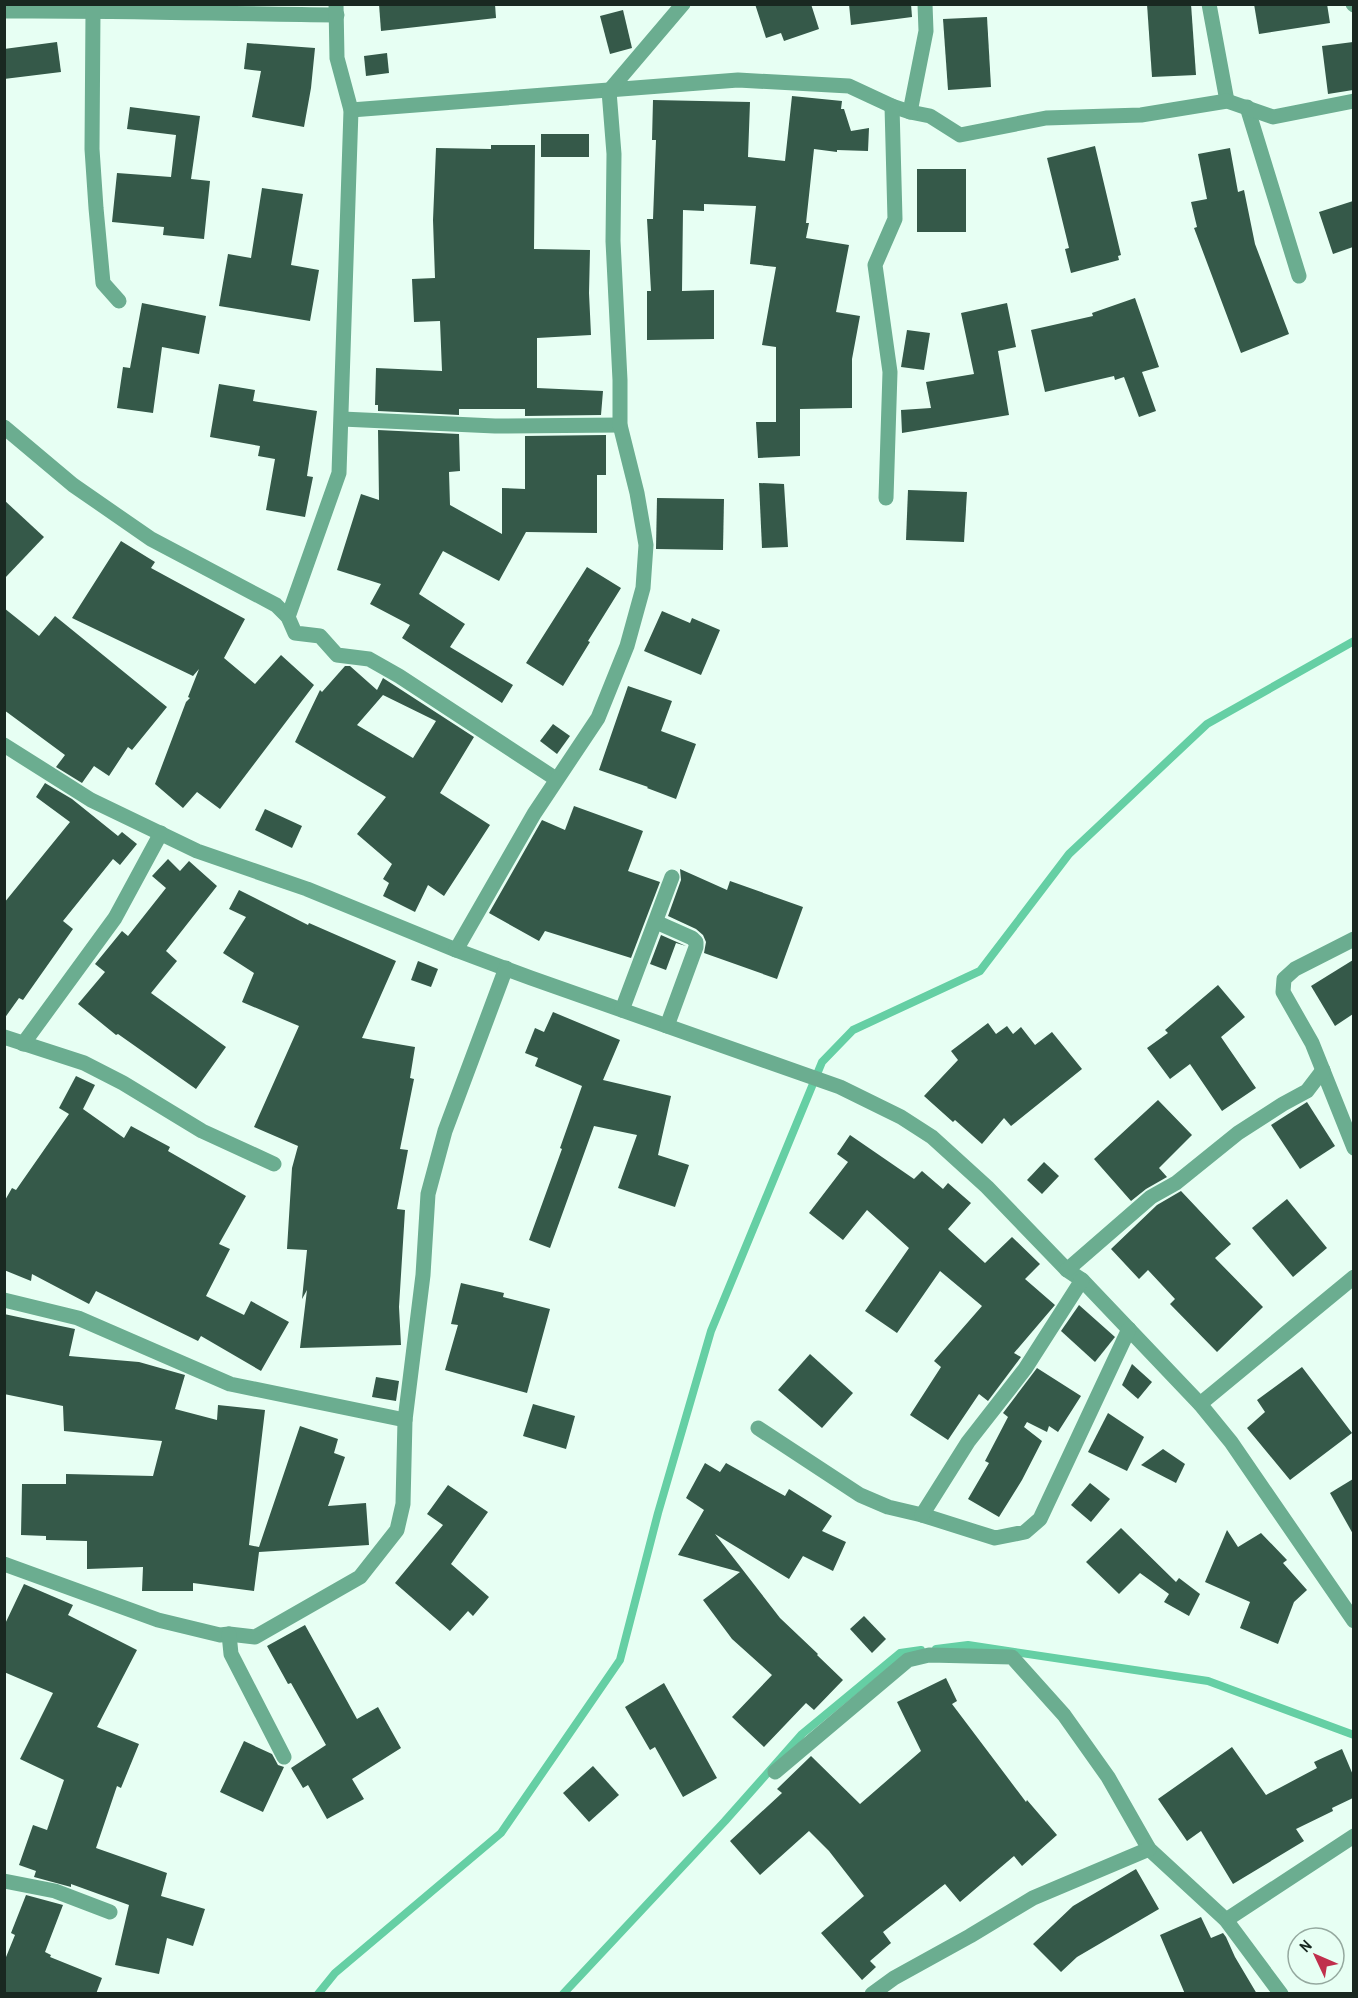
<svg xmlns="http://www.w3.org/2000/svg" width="1358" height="1998" font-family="'Archivo Narrow',sans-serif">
  <rect width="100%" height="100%" fill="#e7fff3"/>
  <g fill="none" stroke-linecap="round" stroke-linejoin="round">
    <g stroke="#65cfa4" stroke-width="8">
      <polyline points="936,1649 968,1645 1208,1681 1354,1735"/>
      <polyline points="318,1994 335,1973 501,1833 620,1660 658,1513 711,1331 822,1062 853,1030 980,971 1069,854 1207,724 1354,641"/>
      <polyline points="563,1994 725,1821 802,1734 900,1653 921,1650"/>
    </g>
  </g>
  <g fill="#355949" fill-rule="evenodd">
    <polygon points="379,4 495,4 496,18 381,31"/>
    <polygon points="755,4 811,4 819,29 784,41 781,33 766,38"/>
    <polygon points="849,4 911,4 912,17 851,25"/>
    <polygon points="1147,4 1191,4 1196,75 1152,77"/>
    <polygon points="1254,4 1327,4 1330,23 1259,34"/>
    <polygon points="623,10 632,48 610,54 600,16"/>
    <polygon points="987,17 991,87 948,90 943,19"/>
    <polygon points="57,42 61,72 4,79 4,49"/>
    <polygon points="1353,42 1353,90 1328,94 1322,46"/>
    <polygon points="247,43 315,48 311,88 304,127 252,117 261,71 244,69"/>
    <polygon points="387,53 389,73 366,76 364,56"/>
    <polygon points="792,96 842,101 841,109 844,109 851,131 869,128 868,151 837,150 837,152 814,149 806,223 809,223 806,238 849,245 836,312 860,316 852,359 852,408 800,409 800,456 758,458 756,422 776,422 776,347 762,345 776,267 750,264 756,206 704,204 704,211 683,210 682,291 714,290 714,339 647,340 647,291 651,291 647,219 653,219 656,140 652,140 653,100 750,102 748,157 785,161"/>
    <polygon points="130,107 200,116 191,179 210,181 204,239 163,235 164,227 112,222 117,173 171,177 176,135 127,129"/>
    <rect x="541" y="134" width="48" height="23"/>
    <polygon points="491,145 535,145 534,249 590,250 589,293 591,335 537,338 537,388 603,391 601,415 525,416 525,409 459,409 459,415 378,411 378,405 375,405 376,368 442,371 440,321 414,322 412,279 435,278 433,220 436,148 491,149"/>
    <polygon points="1095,146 1121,255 1118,256 1119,260 1071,273 1065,249 1069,248 1047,158"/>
    <polygon points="1230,148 1238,192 1244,190 1255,244 1289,334 1241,353 1194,228 1197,227 1191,202 1207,199 1198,154"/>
    <rect x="917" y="169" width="49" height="63"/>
    <polygon points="262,188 303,194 291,265 319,270 310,321 219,306 228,254 251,258"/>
    <polygon points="1353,201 1353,247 1333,254 1319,212"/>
    <polygon points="1135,298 1159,367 1142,372 1156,411 1139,417 1124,377 1115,380 1114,376 1045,392 1031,330 1093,316 1092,313"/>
    <polygon points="142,303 206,316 199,354 162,347 153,413 117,408 123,367 130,368"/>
    <polygon points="1007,303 1016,347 998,351 1009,415 902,433 901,410 931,408 926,382 974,374 961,313"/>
    <polygon points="907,330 930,333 924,370 901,367"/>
    <polygon points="219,384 255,390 253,401 317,411 307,476 313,477 305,517 266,510 275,459 258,456 260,446 210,437"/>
    <polygon points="378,430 459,434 460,471 449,472 450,505 502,534 502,488 525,489 525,436 606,435 606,475 597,475 597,533 526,532 499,581 443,551 419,594 465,624 450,647 513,685 502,703 402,638 410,625 370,604 381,584 337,570 361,494 379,500"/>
    <polygon points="759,483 784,484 788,547 762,548"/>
    <polygon points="908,490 967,492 964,542 906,540"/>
    <polygon points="657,498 724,499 723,550 656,549"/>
    <polygon points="4,500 44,537 4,579"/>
    <polygon points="121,541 155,562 151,568 245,619 224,658 255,684 281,655 314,685 220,809 197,792 183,808 155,784 186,702 190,698 188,697 199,669 193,676 72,618"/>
    <polygon points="587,567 621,588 588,641 590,642 563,686 526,663"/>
    <polygon points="4,608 39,636 55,616 167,707 132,750 128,747 109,776 94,766 82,783 56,767 65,755 4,710"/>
    <polygon points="662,611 690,623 692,618 720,630 701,675 644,651"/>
    <path d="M345,666H350L377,690L383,678L474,737L440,793L490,825L444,896L428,885L415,912L383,896L389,883L383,879L392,864L357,834L386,797L295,742L320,690L322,692ZM383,695L436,721L413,758L357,725Z"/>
    <polygon points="628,686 672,701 661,731 696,744 676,799 647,788 648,787 599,770"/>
    <polygon points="553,724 570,736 557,754 540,741"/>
    <polygon points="45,783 72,799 118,836 122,832 137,844 120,865 113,859 63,921 73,929 23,1000 19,998 4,1019 4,903 70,822 36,797"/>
    <polygon points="574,806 643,831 628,871 660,882 631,958 545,931 539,941 489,913 542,820 565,830"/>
    <polygon points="265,809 302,826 292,848 255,830"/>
    <polygon points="168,859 180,871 189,861 217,886 166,951 177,961 151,993 226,1047 196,1089 118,1034 116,1035 78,1004 105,972 95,964 122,931 128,936 166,888 152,876"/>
    <polygon points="680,869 727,890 730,881 803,907 777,979 704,953 706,942 703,935 696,929 668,916 681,880"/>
    <polygon points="239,890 308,925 309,923 396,961 362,1038 415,1047 410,1078 414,1079 400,1149 408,1150 397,1209 405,1210 399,1307 401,1345 300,1348 307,1290 302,1299 307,1250 287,1249 292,1168 298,1146 254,1127 299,1026 242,1002 254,973 223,953 246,917 229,909"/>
    <polygon points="661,935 686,946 676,943 666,970 650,964"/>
    <polygon points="1353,960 1353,1014 1335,1026 1311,986"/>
    <polygon points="418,961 438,969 431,987 411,980"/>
    <polygon points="1218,985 1245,1017 1221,1037 1256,1088 1222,1111 1190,1064 1170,1079 1147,1048 1168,1033 1165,1030"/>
    <polygon points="553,1012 620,1040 603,1080 671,1096 658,1155 689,1165 675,1207 618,1188 637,1135 594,1126 550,1248 529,1240 562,1149 560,1148 582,1086 535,1066 538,1058 525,1053 535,1028 544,1032"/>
    <polygon points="988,1023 996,1034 1007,1026 1013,1034 1021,1027 1035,1045 1052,1032 1082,1069 1011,1126 1004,1118 982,1144 955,1120 953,1122 924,1096 958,1060 951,1051"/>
    <polygon points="76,1076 95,1085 83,1109 124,1138 131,1126 170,1147 168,1151 246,1196 219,1244 230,1249 206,1296 244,1315 251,1301 289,1322 261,1371 201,1336 198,1341 96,1291 89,1304 32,1274 31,1281 4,1270 4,1202 12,1188 16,1190 69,1114 59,1108"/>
    <polygon points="1158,1100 1192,1135 1159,1168 1167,1177 1146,1189 1131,1201 1094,1159"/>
    <polygon points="1307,1102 1335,1146 1300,1169 1271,1125"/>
    <polygon points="850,1135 914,1179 922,1171 943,1189 948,1183 971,1203 948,1229 985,1263 1012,1237 1040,1264 1025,1279 1055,1305 1014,1353 1021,1357 988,1401 979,1394 948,1440 910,1415 941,1367 934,1361 982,1306 940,1271 897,1333 865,1311 909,1248 867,1210 843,1240 809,1213 848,1162 837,1154"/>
    <polygon points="1044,1162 1059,1176 1042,1194 1027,1180"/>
    <polygon points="1181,1191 1231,1244 1215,1258 1263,1307 1217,1352 1170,1304 1175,1299 1148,1270 1139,1279 1111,1249 1157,1205"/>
    <polygon points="1287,1199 1327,1248 1293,1277 1252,1228"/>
    <polygon points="461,1283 504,1293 503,1297 550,1309 527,1393 445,1370 458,1325 451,1324"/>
    <polygon points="1079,1305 1115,1337 1095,1362 1061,1331"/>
    <polygon points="4,1314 75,1329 69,1356 139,1362 185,1375 175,1409 217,1420 218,1405 265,1410 249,1545 259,1547 300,1426 338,1439 334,1453 345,1457 328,1506 366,1503 369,1545 259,1552 254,1591 193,1583 193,1591 142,1591 143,1567 87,1569 87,1541 46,1540 46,1536 21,1535 22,1484 66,1484 66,1474 153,1476 162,1441 64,1431 63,1406 4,1394"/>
    <polygon points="810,1354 853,1393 822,1428 778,1390"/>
    <polygon points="1132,1364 1152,1382 1138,1399 1122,1385"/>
    <polygon points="1302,1367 1352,1433 1290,1480 1247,1428 1265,1412 1257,1400"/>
    <polygon points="1037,1368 1081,1396 1058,1432 1049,1426 1047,1432 1027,1422 1024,1427 1042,1441 1022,1480 999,1517 968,1499 989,1463 985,1461 1008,1417 1003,1413"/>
    <polygon points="376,1377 399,1381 396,1401 372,1397"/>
    <polygon points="533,1404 575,1416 566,1449 523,1436"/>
    <polygon points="1108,1413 1144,1437 1127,1471 1088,1452"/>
    <polygon points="1163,1449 1185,1464 1176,1483 1141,1465"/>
    <polygon points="705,1463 720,1472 726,1463 785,1496 789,1489 832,1516 822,1531 846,1542 833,1571 803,1556 789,1579 715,1534 780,1618 818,1654 817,1655 843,1680 814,1710 806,1703 764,1747 732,1717 772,1675 732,1639 703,1600 740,1572 678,1555 704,1510 686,1498"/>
    <polygon points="1353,1479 1353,1534 1330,1493"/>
    <polygon points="1090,1483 1110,1499 1091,1522 1071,1505"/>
    <polygon points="448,1485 488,1512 451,1564 489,1597 473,1616 468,1611 450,1631 395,1583 443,1525 427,1514"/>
    <polygon points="1121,1528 1176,1582 1179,1578 1200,1594 1189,1616 1164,1602 1169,1594 1140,1573 1119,1594 1086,1562"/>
    <polygon points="1227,1530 1238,1547 1261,1533 1287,1560 1283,1563 1307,1590 1294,1602 1278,1644 1240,1628 1250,1602 1205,1582"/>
    <polygon points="24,1584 73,1605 68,1615 137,1650 97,1727 139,1744 121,1788 117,1786 96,1848 167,1873 161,1896 205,1909 193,1946 167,1938 159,1974 115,1965 129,1905 71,1884 71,1887 34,1877 36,1871 19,1865 33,1825 47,1830 64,1780 20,1759 53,1693 4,1672 4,1626"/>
    <polygon points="864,1616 886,1639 872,1653 850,1629"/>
    <polygon points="305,1625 357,1719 378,1707 401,1748 352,1779 364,1799 327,1819 308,1785 303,1788 291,1768 326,1745 291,1683 288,1684 267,1646"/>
    <polygon points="946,1678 957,1701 952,1704 1026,1802 1027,1800 1057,1835 1022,1866 1014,1856 960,1902 945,1884 883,1932 891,1943 870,1961 876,1967 862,1980 821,1933 864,1896 829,1851 809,1831 760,1875 730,1841 782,1793 777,1789 811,1756 860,1804 921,1751 897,1702"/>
    <polygon points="664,1683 717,1778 683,1797 655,1747 650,1750 625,1707"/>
    <polygon points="244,1741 272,1754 278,1765 284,1767 263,1812 220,1792"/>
    <polygon points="1232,1747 1266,1795 1317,1768 1314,1762 1342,1749 1353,1775 1353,1798 1332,1808 1333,1811 1296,1829 1304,1841 1233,1884 1201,1831 1187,1841 1158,1799"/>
    <polygon points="593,1766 619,1795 589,1822 563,1793"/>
    <polygon points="1136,1869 1159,1909 1077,1957 1061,1972 1033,1944 1073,1906"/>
    <polygon points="26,1895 63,1905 45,1952 51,1955 50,1957 102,1978 96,1994 4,1994 4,1962 15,1935 11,1933"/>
    <polygon points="1201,1917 1211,1938 1223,1933 1226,1937 1235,1957 1257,1994 1185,1994 1160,1935"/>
  </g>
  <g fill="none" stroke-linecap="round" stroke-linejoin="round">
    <g stroke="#6bad90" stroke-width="15">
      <polyline points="1209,4 1227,101"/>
      <polyline points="1353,4 1354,5"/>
      <path d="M4,11C115,10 226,14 337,15"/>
      <polyline points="93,11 92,149 96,208 103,283 119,301"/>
      <polyline points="1247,107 1299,276"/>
      <polyline points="351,110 738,80 849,86 892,106 910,112 930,116 960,135 1046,118 1141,115 1227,101 1273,117 1354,101"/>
      <polyline points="910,112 926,31 925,4"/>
      <polyline points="342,419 495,426 620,425"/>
      <polyline points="4,427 73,485 151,539 276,605 288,617 295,633 320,636 337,655 369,659 399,676 556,779"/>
      <polyline points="886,498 890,372 875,265 895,219 892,106"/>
      <polyline points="288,617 339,473 351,110 337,58 336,4"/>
      <polyline points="4,745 91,800 197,851 307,889 456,950 531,978 840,1087 901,1117 932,1137 987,1187 1067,1270 1082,1280 1200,1404 1231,1442 1354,1621"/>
      <polyline points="656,922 692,938 696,942 696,947 667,1026"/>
      <polyline points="1354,939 1295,969 1284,979 1283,992 1312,1043 1354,1148"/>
      <polyline points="456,950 534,814 598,718 627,646 643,588 646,545 637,493 620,425 620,380 613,241 614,154 609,91 683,4"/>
      <polyline points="622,1010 672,877"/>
      <polyline points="4,1037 84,1063 123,1083 202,1131 274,1164"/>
      <polyline points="23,1044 115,918 161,833"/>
      <polyline points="1067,1270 1151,1197 1176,1183 1238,1133 1283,1104 1307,1091 1323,1070"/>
      <polyline points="4,1300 78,1318 230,1384 405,1420"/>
      <polyline points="1200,1404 1354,1277"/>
      <polyline points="758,1428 860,1495 888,1507 922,1515 995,1538 1025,1532 1040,1519 1129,1329"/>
      <polyline points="922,1515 968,1442 1025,1369 1082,1280"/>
      <polyline points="4,1564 158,1620 220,1635 229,1634 255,1637 360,1577 397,1530 403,1504 405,1420 423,1275 428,1194 445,1131 506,968"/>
      <polyline points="229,1634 231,1654 284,1757"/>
      <polyline points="775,1772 908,1660 929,1655 1012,1657 1064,1715 1108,1777 1149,1849 1226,1920 1281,1994"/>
      <polyline points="4,1881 55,1891 110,1912"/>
      <polyline points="1226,1920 1354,1836"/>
      <polyline points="872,1994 894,1978 970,1936 1033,1898 1149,1849"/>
    </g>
  </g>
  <rect width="1358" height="1998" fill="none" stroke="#192821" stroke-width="12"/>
  <g transform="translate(1316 1956) rotate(314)"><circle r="28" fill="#e7fff3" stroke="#95a99f" stroke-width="1.5"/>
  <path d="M0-4.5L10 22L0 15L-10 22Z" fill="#c02f4c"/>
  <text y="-9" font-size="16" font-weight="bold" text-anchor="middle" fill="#192821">N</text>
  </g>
</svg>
